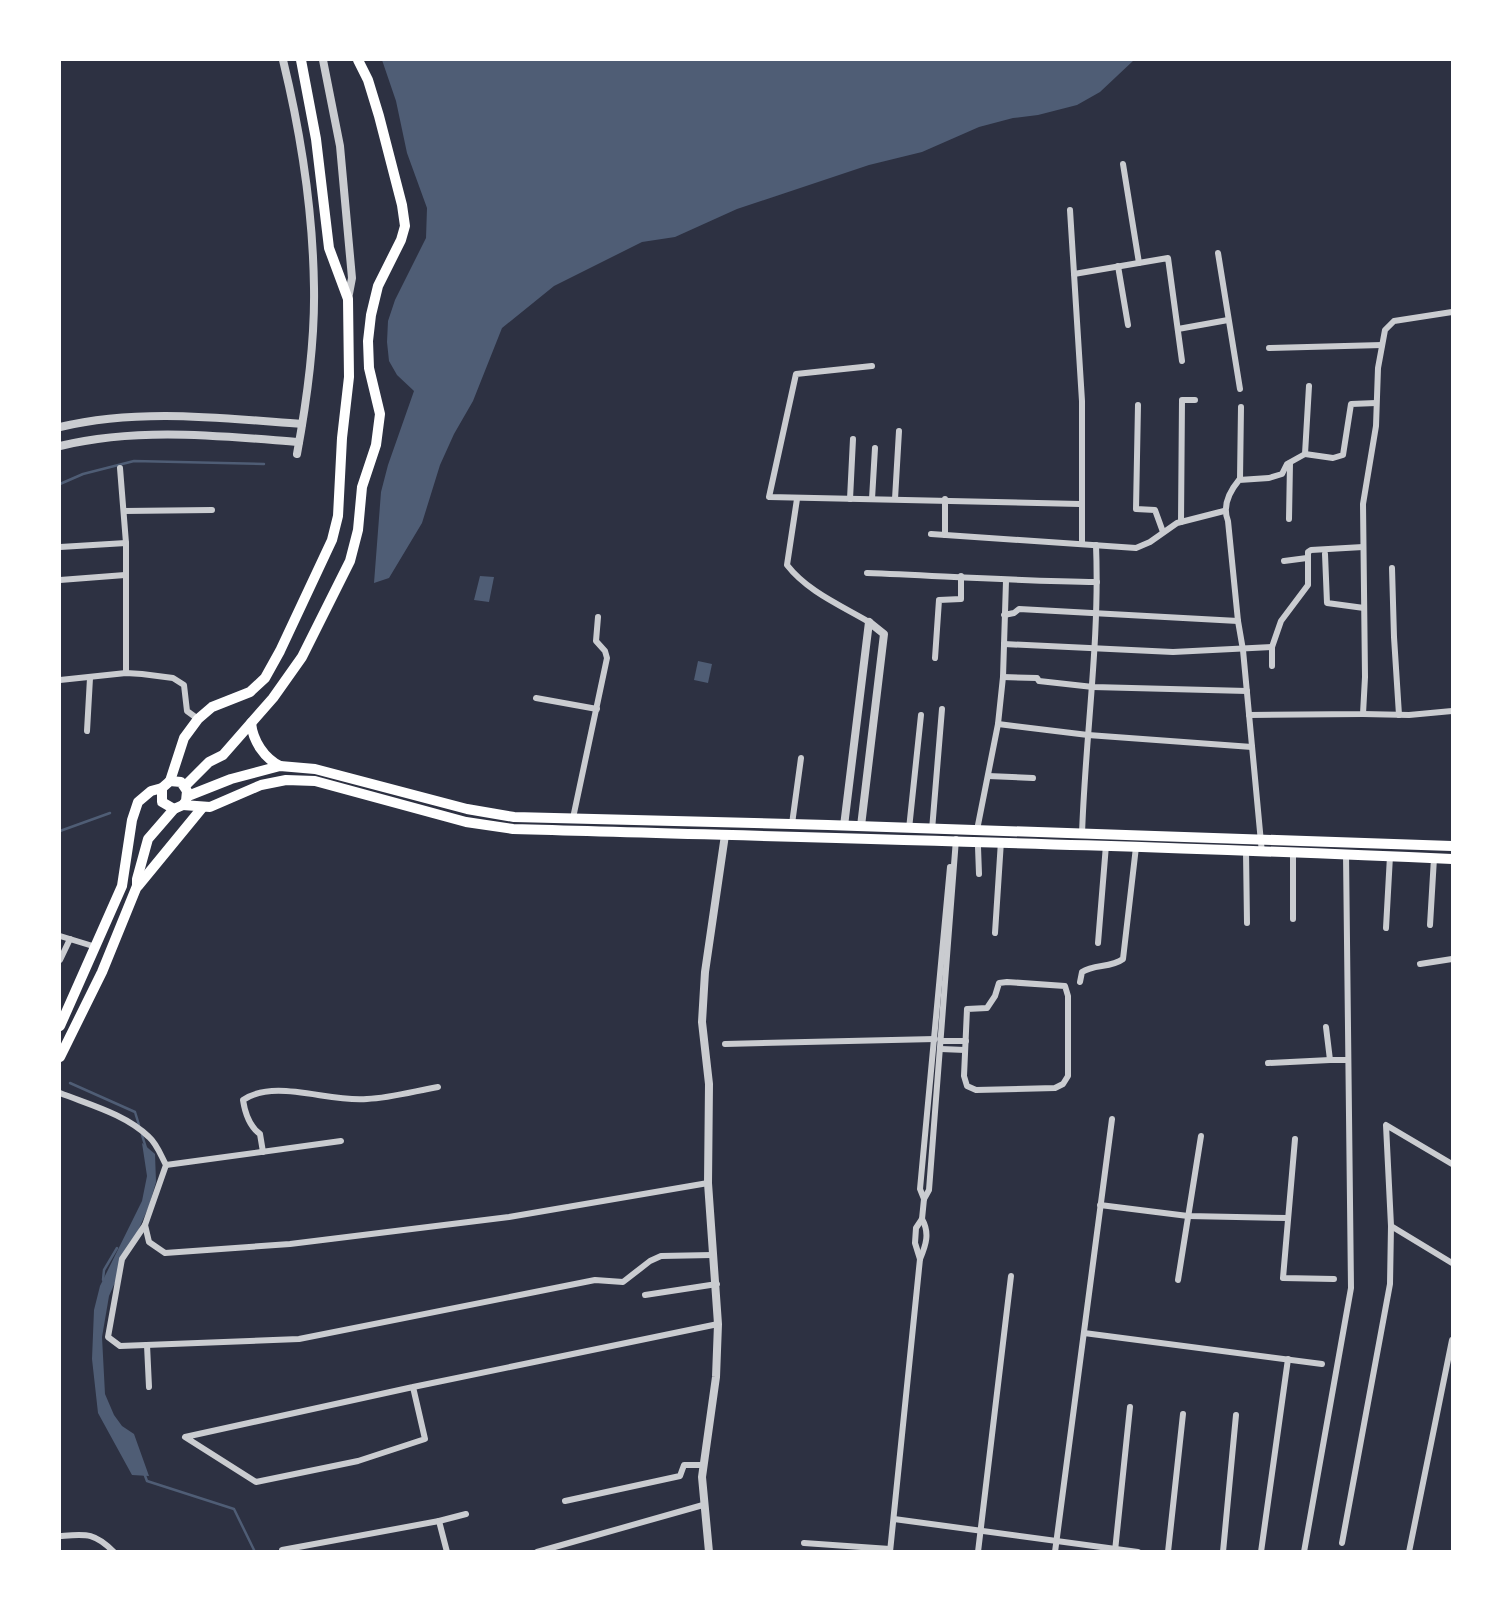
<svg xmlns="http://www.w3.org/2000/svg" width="1512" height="1611" font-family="Poppins,sans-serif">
  <rect width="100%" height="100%" fill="#2d3142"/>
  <g fill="#4f5d75">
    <polygon points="382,60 1134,60 1100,92 1077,105 1038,115 1013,118 979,127 922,152 869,165 737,209 675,237 642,242 554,286 502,328 473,401 454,434 440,465 422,523 389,578 374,583 381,492 388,465 414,391 397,375 389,361 387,342 388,321 395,300 426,238 427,208 407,153 396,101"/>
    <polygon points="480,576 494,577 489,602 474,600"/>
    <polygon points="698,661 712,664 708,683 694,680"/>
    <polygon points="142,1143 155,1154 156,1182 149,1206 109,1296 102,1337 105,1394 114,1415 122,1426 134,1434 149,1476 132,1475 98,1413 92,1359 94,1310 100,1286 142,1201 147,1176"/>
  </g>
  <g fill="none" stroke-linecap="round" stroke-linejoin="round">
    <g stroke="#4f5d75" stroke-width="2.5">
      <polyline points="60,484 83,474 134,461 264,464"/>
      <polyline points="60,831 110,813"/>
      <polyline points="70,1083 135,1112 139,1125"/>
      <polyline points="142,1135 146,1148"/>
      <polyline points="103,1280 104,1270 117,1248"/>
      <polyline points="144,1473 147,1481 234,1509 255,1552"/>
    </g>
    <g stroke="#caccd0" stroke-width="6">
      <polyline points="1123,164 1139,263"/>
      <polyline points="1070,210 1082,401 1082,544"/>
      <polyline points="1218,253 1240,389"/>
      <polyline points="1118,266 1128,325"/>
      <polyline points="1074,274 1168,258 1182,361"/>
      <polyline points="1178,329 1228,320"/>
      <polyline points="1269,348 1382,345"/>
      <polyline points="872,366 796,374 769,497 1080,504"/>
      <polyline points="1138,405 1136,509 1155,510 1163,532"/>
      <polyline points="1305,454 1333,458 1343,455 1351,404 1376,403"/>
      <polyline points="120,468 126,543 126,673"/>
      <polyline points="1240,479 1241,407"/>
      <path d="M797,499L787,565C807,591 840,605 869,622"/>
      <polyline points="850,499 853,439"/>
      <polyline points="872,499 875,448"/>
      <polyline points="895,499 899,431"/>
      <polyline points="124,511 212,510"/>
      <polyline points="1289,519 1290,463"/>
      <polyline points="1181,522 1182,400 1195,400"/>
      <polyline points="931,534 1136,548 1150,542 1177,523 1224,511"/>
      <polyline points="945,535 945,499"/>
      <polyline points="60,547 126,543"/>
      <polyline points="1325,554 1327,603 1364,608"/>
      <polyline points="1284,561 1307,558"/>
      <polyline points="1392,568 1394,637 1399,715"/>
      <path d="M867,573C944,576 1020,581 1097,582"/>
      <polyline points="60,580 125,575"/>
      <polyline points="1004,615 1014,613 1019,609 1238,621"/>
      <polyline points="1004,644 1173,652 1272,647"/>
      <polyline points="935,658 939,600 961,599 961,576"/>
      <polyline points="1272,666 1272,647 1281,621 1308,585 1308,552 1311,550 1363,547"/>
      <polyline points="1003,677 1037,678 1039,681 1093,687 1247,691"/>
      <polyline points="60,680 126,673 142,674 173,678 184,685 187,711 198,719"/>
      <polyline points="536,698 597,709"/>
      <polyline points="1363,714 1409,715 1452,711"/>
      <polyline points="1249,715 1363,714 1365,677 1363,504 1376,426 1378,368 1385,330 1394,321 1452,312"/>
      <polyline points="998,724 1088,735 1252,747"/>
      <polyline points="87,731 90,678"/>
      <polyline points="988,776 1033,778"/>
      <polyline points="573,818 607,658 605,651 596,641 598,617"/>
      <polyline points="792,824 801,758"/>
      <polyline points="909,829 921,715"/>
      <polyline points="932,830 942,709"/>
      <polyline points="977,830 998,724 1003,677 1006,581"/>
      <path d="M1082,835C1085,738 1100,642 1096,545"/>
      <polyline points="978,847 979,874"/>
      <polyline points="1246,852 1247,923"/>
      <path d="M1262,853L1243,650L1238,621L1228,521C1222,506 1229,492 1239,480L1269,478L1282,474L1287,464L1305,454L1309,386"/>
      <polyline points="1293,919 1293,853"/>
      <polyline points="1430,925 1434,858"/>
      <polyline points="1386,928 1390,856"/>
      <polyline points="995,933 1001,841"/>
      <polyline points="60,936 96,947"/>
      <polyline points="1098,943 1106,845"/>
      <polyline points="60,960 70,939"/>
      <polyline points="1420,964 1452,959"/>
      <polygon points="1007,982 1065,986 1068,996 1068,1076 1063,1084 1055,1088 976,1090 967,1086 964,1076 967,1009 987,1008 995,996 999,983"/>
      <path d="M1080,982L1082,972C1094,964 1111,968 1123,959L1136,847"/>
      <polyline points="1326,1027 1330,1060 1348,1060"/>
      <polyline points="942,1041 966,1041"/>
      <polyline points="725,1044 935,1039"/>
      <polyline points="941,1049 965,1050"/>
      <polyline points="1268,1063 1330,1060"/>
      <path d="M60,1093C90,1105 125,1114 149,1137C157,1144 161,1156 166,1165L145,1225L149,1242L165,1253L290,1244L509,1217L708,1183"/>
      <polyline points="1295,1139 1283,1278 1334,1279"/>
      <path d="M263,1152L260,1134C249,1126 245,1113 243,1100C275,1078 330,1103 367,1099C391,1098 415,1091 438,1087"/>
      <polyline points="1452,1164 1386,1125 1391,1226 1452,1263"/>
      <polyline points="166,1165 341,1141"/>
      <polyline points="924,1199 920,1189 950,867"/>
      <polyline points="1100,1205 1188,1216 1287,1218"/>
      <polyline points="145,1225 122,1259 108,1337 120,1346 299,1339 595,1280 623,1282 650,1261 661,1256 712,1255"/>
      <polyline points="920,1259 915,1243 916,1228 922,1219 924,1199 929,1190 956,839"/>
      <polyline points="1178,1280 1201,1136"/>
      <polyline points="645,1295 717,1284"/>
      <polyline points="1084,1333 1322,1364"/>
      <polyline points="147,1345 149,1387"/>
      <polyline points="413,1387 425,1439 358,1461 256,1482 185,1437 413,1387 718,1324"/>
      <polyline points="565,1501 680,1476 684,1465 704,1465"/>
      <polyline points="894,1519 1138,1552"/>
      <polyline points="439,1521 466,1514"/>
      <path d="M60,1536C86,1534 94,1532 114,1552"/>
      <polyline points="804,1543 890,1549"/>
      <polyline points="1342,1543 1390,1284 1391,1226"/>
      <polyline points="282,1550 439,1521 447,1552"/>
      <polyline points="1115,1551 1130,1407"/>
      <polyline points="537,1552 703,1505"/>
      <path d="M890,1552L920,1259C926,1245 930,1233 922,1219"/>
      <polyline points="978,1552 1011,1276"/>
      <polyline points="1055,1552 1112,1119"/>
      <polyline points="1168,1552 1183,1414"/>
      <polyline points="1223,1552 1236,1415"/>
      <polyline points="1261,1552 1288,1359"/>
      <polyline points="1304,1552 1351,1288 1346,854"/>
      <polyline points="1409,1552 1452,1340"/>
    </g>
    <g stroke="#caccd0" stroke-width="8">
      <path d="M283,60C301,134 313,212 314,288C315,344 307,400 297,454"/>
      <polyline points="323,60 340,146 352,278 348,299"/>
      <path d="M60,427C139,408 221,418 302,424"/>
      <path d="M60,446C139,427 219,436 299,442"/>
      <polyline points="844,826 869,622"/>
      <polyline points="861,826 884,634 869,622"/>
      <polyline points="709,1552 702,1477 716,1377 718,1324 708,1183 709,1084 702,1022 705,972 725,835"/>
    </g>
    <g stroke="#fff" stroke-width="10">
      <path d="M251,723C253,741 264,758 280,766"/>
      <polyline points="170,781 184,738 198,719 212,707 250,692 265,678 280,651 332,540 338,516 342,438 349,377 348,299 329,248 316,139 301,60"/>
      <polyline points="185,786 209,762 223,755 273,698 302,657 350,561 358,530 362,487 376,445 380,414 369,368 368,341 371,315 378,286 401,240 405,226 402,205 379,116 368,80 358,60"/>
      <polyline points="162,788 162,802 174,809"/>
      <polyline points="188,796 231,779 280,766 315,769 467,809 514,817 828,825 1452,846"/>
      <path d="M183,805L210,807L261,785L286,780L315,781L466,822L513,829C826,838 1139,845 1452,859"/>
      <polyline points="138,886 202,808"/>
      <polyline points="60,1026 122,886 132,820 138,802 151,791 162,788 170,781 181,782 187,791 186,801 183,805 174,809 148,839 137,879 137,886 102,972 60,1057"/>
    </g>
  </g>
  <rect width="1512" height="1611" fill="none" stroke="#ffffff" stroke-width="122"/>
</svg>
